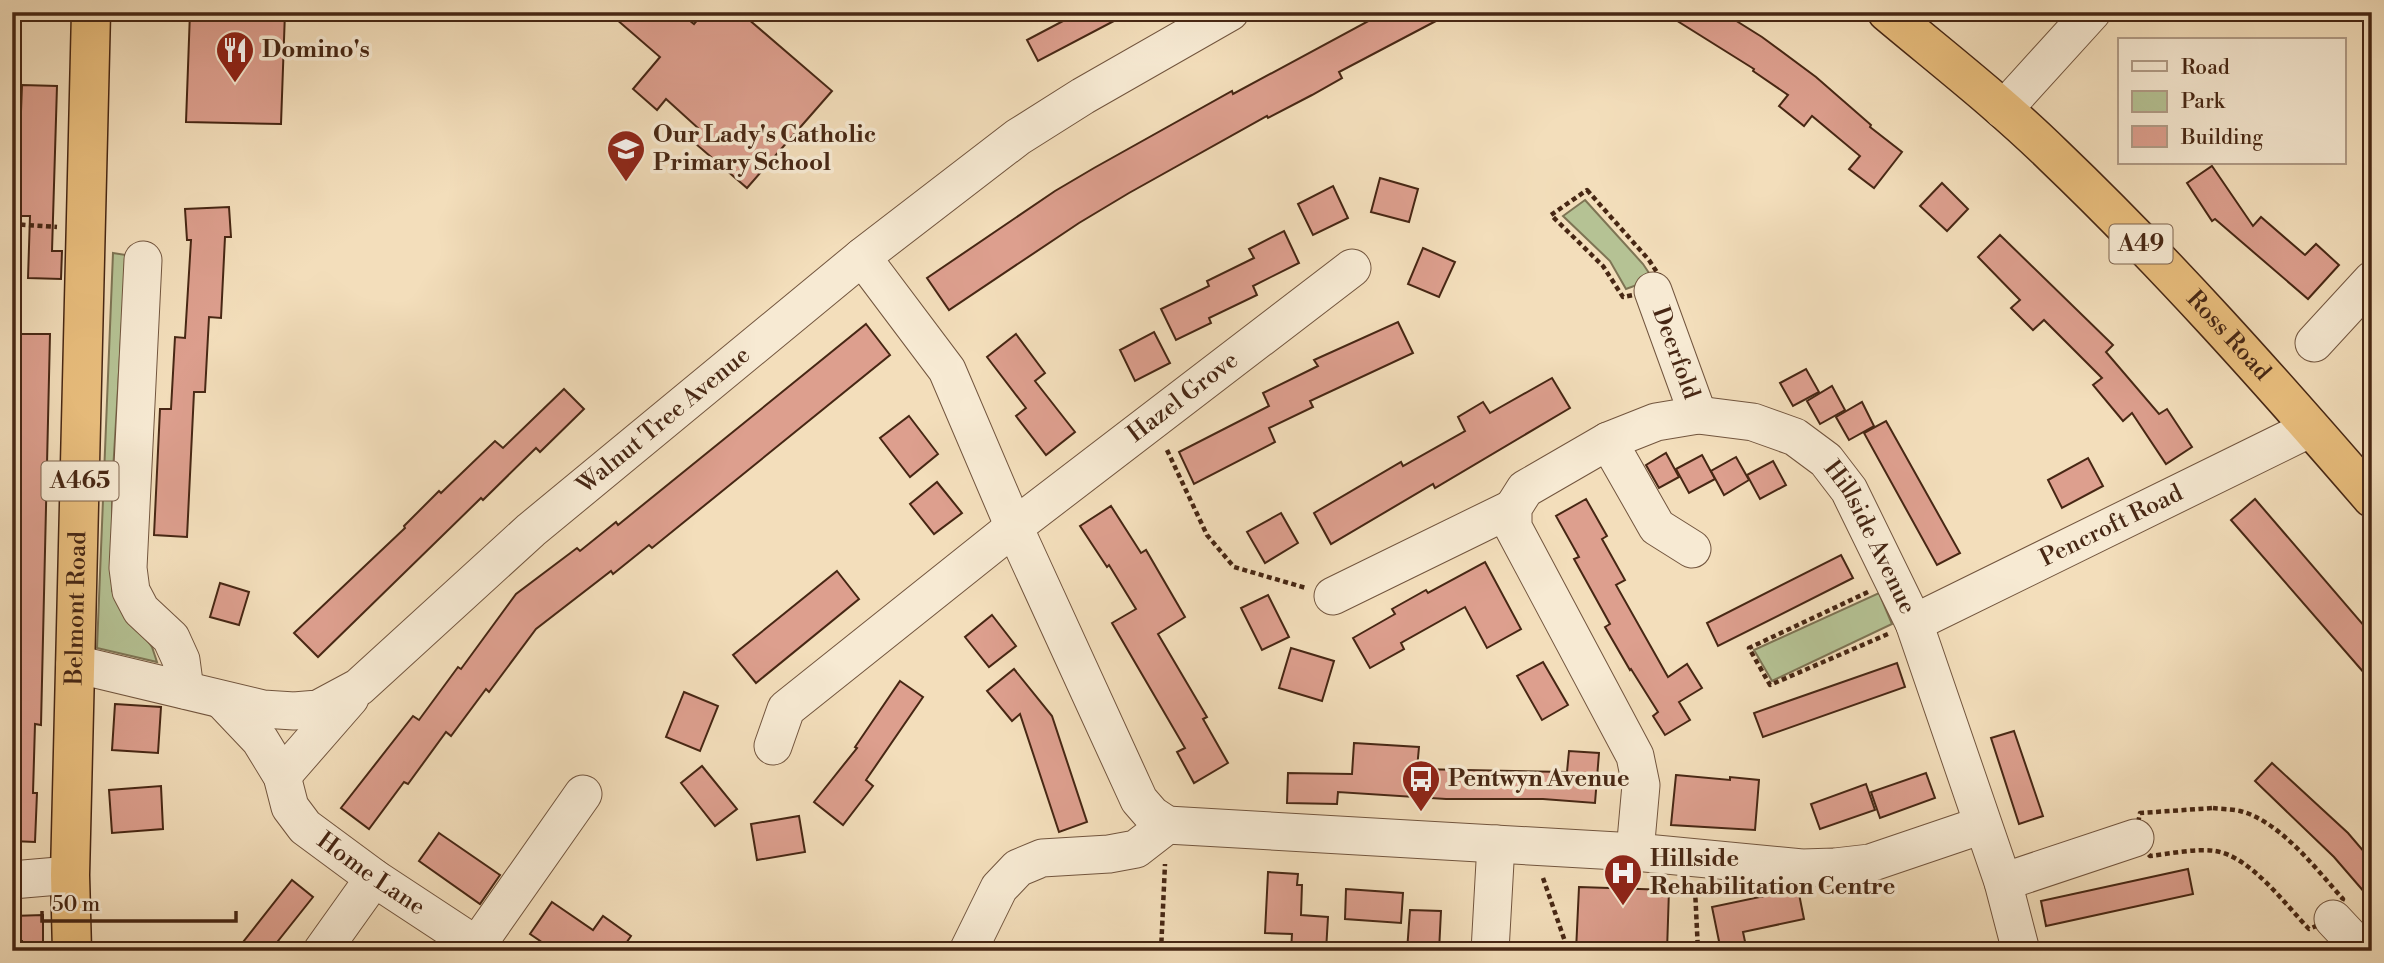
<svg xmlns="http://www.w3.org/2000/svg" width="2384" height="963" font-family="'Libre Bodoni',serif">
  <rect width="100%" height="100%" fill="#f3debb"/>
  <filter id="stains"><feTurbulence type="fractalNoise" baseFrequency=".00286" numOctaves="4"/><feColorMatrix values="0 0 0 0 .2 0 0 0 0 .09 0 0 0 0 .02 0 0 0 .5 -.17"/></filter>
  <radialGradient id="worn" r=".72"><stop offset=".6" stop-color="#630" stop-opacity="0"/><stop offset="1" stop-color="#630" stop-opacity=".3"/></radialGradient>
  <g fill="#b5c294" stroke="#7e7454" stroke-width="2">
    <polygon points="1585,200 1643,264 1653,279 1626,289 1610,261 1563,216"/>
    <polygon points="113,253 126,255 112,488 112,591 152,647 157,662 97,648"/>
    <polygon points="1879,593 1892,624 1772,681 1754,650"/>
  </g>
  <g fill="#dd9f8e" stroke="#472714" stroke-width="2">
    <polygon points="190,12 285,12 281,124 186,122"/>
    <polygon points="608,12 679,12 694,24 704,12 740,12 832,91 747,188 689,138 698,128 666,99 657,110 633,89 660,57"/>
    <polygon points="1080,12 1131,12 1038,61 1027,40"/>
    <polygon points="1385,12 1453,12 1339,72 1342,78 1312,95 1268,118 1267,116 1129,193 1079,223 949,310 927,278 1055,191 1094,168 1232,91 1233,94"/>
    <polygon points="1663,12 1722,12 1762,37 1816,77 1871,125 1870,127 1902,152 1874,188 1849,169 1860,156 1812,116 1804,126 1779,106 1788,95 1753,71 1754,69"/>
    <polygon points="22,85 57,86 52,251 62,251 61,279 28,278 30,216 17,216"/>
    <polygon points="2212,166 2253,226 2261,217 2305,255 2316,244 2339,265 2308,299 2215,219 2212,221 2187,183"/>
    <polygon points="1380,178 1418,189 1409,222 1371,212"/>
    <polygon points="1942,183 1968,209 1947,231 1920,206"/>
    <polygon points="1333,186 1348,218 1313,235 1298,204"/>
    <polygon points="229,207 231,237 225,237 221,318 209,317 205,392 194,392 187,537 154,535 160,409 171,409 175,337 185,338 191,240 187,240 185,209"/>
    <polygon points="1284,231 1299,263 1253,286 1257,295 1209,318 1211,323 1176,340 1161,309 1209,286 1207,281 1254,258 1249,249"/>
    <polygon points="2000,235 2113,345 2106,352 2159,414 2167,409 2192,447 2166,464 2132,413 2123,421 2093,385 2102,378 2044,320 2033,330 2011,308 2020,300 1978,257"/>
    <polygon points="1423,248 1455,262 1439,297 1408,284"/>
    <polygon points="1398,322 1413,353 1310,401 1313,407 1269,428 1275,442 1194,484 1179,452 1269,406 1263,393 1318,366 1314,360"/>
    <polygon points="866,324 890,355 652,548 649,545 613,574 611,571 536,629 489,692 486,689 451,736 446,732 408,784 404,782 369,829 341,808 413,716 419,720 458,667 461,669 516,594 577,548 580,551 616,522 618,525"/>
    <polygon points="1154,332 1170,363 1135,381 1120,350"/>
    <polygon points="12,334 50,334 41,725 35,724 33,793 37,793 35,842 12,841"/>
    <polygon points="1016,334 1045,373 1035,381 1075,432 1046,455 1016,416 1026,408 987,357"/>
    <polygon points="1806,369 1819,392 1793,406 1780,383"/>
    <polygon points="1552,378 1570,408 1435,488 1433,484 1331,544 1314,513 1401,462 1403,466 1465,431 1458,417 1483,402 1490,413"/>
    <polygon points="1832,386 1845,410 1820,424 1807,401"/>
    <polygon points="564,389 584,409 540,452 536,448 483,500 481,498 318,657 294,633 405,528 404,526 439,491 441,493 495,441 503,448"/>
    <polygon points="1862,402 1874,426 1849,440 1836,417"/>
    <polygon points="909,416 938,454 910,477 880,438"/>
    <polygon points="1886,421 1960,553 1937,565 1864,433"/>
    <polygon points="1666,453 1679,477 1659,488 1646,465"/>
    <polygon points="1702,455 1715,479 1689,493 1676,469"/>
    <polygon points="1736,457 1749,480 1724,495 1711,471"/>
    <polygon points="2088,458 2103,486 2062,508 2048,480"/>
    <polygon points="1773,461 1786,485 1760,499 1747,475"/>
    <polygon points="937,482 962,513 934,534 910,504"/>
    <polygon points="1586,499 1607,536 1602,539 1625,580 1616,585 1668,677 1687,664 1702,688 1679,702 1690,720 1665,735 1653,716 1658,712 1631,669 1630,670 1605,627 1610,624 1574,559 1579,557 1556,516"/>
    <polygon points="2255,499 2372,635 2372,682 2231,520"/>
    <polygon points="1111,506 1141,553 1146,550 1185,617 1158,634 1207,717 1203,719 1228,763 1194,783 1177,752 1185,748 1112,623 1136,609 1109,565 1107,567 1080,526"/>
    <polygon points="1281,513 1298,543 1265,563 1247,532"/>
    <polygon points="1841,555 1853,578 1718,646 1707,623"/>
    <polygon points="1485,562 1521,629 1487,648 1465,607 1401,643 1404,649 1370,668 1353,638 1395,614 1392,609 1426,590 1428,593"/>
    <polygon points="837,571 859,599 756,683 733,655"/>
    <polygon points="220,583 249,592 239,625 210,617"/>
    <polygon points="1268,595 1289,637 1262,650 1241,608"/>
    <polygon points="992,615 1016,646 989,667 965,637"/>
    <polygon points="1291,648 1334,661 1322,701 1279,688"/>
    <polygon points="1543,662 1568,705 1542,720 1517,676"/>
    <polygon points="1897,663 1905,687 1763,737 1754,713"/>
    <polygon points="1014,669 1052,716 1087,822 1059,832 1020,714 1012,721 987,691"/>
    <polygon points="900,681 923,697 866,780 873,786 843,825 814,802 857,748 855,747"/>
    <polygon points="684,692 718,706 700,751 666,737"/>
    <polygon points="115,704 161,707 158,753 112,750"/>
    <polygon points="2014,731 2043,816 2019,824 1991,738"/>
    <polygon points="1354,743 1419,747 1417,769 1567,772 1569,751 1599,753 1595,803 1543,799 1446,799 1338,792 1337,804 1287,803 1288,773 1352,774"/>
    <polygon points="2272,763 2348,833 2372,861 2372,901 2334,857 2255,781"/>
    <polygon points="702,766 737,809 715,826 681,783"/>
    <polygon points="1926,773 1935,798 1880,818 1871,792"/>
    <polygon points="1676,775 1730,780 1730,777 1759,780 1755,830 1671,825"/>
    <polygon points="1866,784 1875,810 1820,829 1811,804"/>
    <polygon points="161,786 163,829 112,833 109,790"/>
    <polygon points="799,816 805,852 757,860 751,824"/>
    <polygon points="439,833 500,875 480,904 419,861"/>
    <polygon points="2188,869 2193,894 2046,926 2041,901"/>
    <polygon points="1268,872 1298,874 1297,885 1302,885 1301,915 1328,917 1326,951 1291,951 1292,934 1265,933"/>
    <polygon points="292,880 313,897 270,951 236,951"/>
    <polygon points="1579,887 1669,890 1667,951 1576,951"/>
    <polygon points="1346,889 1403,893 1401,923 1345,919"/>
    <polygon points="1798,889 1804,919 1743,932 1747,951 1721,951 1712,907"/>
    <polygon points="552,902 593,930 603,916 631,936 622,949 625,951 555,951 530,934"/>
    <polygon points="1410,910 1441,911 1439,951 1407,951"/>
    <polygon points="43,915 43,951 22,951 22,941 12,941 12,916"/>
  </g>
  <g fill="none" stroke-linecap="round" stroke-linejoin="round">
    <defs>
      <g id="minor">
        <polyline points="2003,110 2092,12"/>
        <polyline points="862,257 947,370 1014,527 1139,800 1152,815 1167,825"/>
        <polyline points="143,260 128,568 131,591 141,610 171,638 181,660 185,690"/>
        <path id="s1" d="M1653,291L1698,415"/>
        <polyline points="2314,343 2372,280"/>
        <polyline points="1608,441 1657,527 1692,549"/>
        <polyline points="1333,596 1513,508"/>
        <path id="s2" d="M1914,623L2311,428"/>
        <path id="s3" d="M75,664L263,709L294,711L318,709L359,687L531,530L862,257L1018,137L1083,96L1230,12"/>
        <path id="s4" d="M223,701L260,740L282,776L290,807L305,827L374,878L485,951"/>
        <path id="s5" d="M773,746L786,709L1014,527L1352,268"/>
        <polyline points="282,776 350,698"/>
        <polyline points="1167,825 1635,852 1802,868 1835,867 1870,863 1982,825"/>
        <path id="s6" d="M1635,852L1641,785L1635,756L1513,527V508L1525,489L1608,441L1656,422L1698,415L1753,422L1795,437L1826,460L1849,490L1914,623L2003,882L2021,951"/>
        <polyline points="12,880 70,875"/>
        <polyline points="2003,882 2135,838"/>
        <polyline points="2333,919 2363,951"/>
        <polyline points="477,945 583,794"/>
        <polyline points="322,951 374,878"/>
        <polyline points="968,951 999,888 1018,868 1042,858 1109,854 1136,849 1167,825"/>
        <polyline points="1490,951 1496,844"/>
      </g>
      <g id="highway">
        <path id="s7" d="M1887,12C1943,59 2001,104 2053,155C2166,263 2270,380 2372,498"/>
        <path id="s8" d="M72,951L70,875L91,12"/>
      </g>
    </defs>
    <use href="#minor" stroke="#72553e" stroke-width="39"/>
    <use href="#highway" stroke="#472714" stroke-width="41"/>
    <g stroke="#472714" stroke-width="4.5" stroke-dasharray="5 3.5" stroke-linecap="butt">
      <polygon points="1587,190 1649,260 1662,280 1653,291 1623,297 1603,266 1551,215"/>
      <polyline points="12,224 57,227"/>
      <polyline points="1167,450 1207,535 1234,567 1306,588"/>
      <polyline points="1868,592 1749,648 1770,685 1888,634"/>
      <path d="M2213,808C2221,809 2231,809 2240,811C2280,821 2317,870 2343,899L2333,919L2309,929C2285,904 2250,856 2215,851C2196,848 2169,854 2150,856L2135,838L2140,813Z"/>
      <polyline points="1543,878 1568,950"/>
      <polyline points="1695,889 1698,951"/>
      <polyline points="1161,951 1165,864"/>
    </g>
    <use href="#minor" stroke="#f7ead3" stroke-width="37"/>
    <use href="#highway" stroke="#eabf7e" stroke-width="38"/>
  </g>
  <defs>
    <symbol id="restaurant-pin" viewBox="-11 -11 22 30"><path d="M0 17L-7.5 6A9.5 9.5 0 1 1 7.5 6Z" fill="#8f2418" stroke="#f7ead3"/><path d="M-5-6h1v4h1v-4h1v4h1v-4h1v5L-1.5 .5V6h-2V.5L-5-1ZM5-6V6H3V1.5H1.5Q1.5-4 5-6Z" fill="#fff"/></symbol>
    <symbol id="school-pin" viewBox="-11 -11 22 30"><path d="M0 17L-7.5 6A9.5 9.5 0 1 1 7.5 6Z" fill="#8f2418" stroke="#f7ead3"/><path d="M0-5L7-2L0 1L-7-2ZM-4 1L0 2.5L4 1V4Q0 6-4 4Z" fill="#fff"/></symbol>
    <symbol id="bus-pin" viewBox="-11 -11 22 30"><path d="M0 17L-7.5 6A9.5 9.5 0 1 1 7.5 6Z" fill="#8f2418" stroke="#f7ead3"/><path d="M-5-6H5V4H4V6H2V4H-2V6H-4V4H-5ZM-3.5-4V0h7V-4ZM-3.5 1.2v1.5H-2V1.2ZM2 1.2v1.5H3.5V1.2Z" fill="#fff"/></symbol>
    <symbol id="hospital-pin" viewBox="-11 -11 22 30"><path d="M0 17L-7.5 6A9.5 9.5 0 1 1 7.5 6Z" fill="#8f2418" stroke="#f7ead3"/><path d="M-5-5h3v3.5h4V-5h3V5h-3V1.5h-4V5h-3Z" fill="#fff"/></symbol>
  </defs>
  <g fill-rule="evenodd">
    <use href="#restaurant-pin" x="213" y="28" width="44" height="60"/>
    <use href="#school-pin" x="604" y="127" width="44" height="60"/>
    <use href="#bus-pin" x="1399" y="757" width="44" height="60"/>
    <use href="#hospital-pin" x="1601" y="851" width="44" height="60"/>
  </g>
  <g text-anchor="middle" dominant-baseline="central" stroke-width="7" stroke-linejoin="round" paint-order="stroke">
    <g fill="#f7ead3" stroke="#7c624d" stroke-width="2">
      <rect x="2109.5" y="224.5" width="63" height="39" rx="5"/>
      <rect x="41.5" y="461.5" width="77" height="39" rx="5"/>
    </g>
    <g font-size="23" font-weight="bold" fill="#472714">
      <text x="2141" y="244">A49</text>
      <text x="80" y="481">A465</text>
    </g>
    <g font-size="24" font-weight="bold" fill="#472714" stroke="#f7ead3" text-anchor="start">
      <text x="262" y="50">Domino's</text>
      <text x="653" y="135">Our Lady's Catholic<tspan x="653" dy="28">Primary School</tspan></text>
      <text x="1448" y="779">Pentwyn Avenue</text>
      <text x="1650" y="859">Hillside<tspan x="1650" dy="28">Rehabilitation Centre</tspan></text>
    </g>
    <g font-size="24" fill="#472714" stroke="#f7ead3">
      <text stroke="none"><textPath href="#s7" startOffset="471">Ross Road</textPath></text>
      <text stroke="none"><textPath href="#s1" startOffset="66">Deerfold</textPath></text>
      <text stroke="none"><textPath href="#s5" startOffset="544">Hazel Grove</textPath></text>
      <text stroke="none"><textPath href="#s3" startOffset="700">Walnut Tree Avenue</textPath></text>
      <text stroke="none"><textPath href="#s2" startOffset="220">Pencroft Road</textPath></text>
      <text stroke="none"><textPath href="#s6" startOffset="816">Hillside Avenue</textPath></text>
      <text stroke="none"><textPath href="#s8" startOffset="343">Belmont Road</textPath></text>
      <text stroke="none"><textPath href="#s4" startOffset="234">Home Lane</textPath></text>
    </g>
  </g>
  <rect width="2384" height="963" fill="none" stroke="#f3debb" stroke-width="42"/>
  <rect x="14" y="14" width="2356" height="935" fill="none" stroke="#472714" stroke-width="3.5"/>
  <rect x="21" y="21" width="2342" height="921" fill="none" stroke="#472714" stroke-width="2"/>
  <rect x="2118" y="38" width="228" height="126" fill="#f7ead3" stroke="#b19c87" stroke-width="2"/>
  <rect x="2132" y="61" width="35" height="10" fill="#f7ead3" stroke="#b19c87" stroke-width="2"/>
  <text x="2181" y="74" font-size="21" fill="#472714">Road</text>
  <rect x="2132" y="91" width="35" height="21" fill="#b5c294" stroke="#b19c87" stroke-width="2"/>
  <text x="2181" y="108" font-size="21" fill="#472714">Park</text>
  <rect x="2132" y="126" width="35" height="21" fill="#dd9f8e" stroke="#b19c87" stroke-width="2"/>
  <text x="2181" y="144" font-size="21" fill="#472714">Building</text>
  <path d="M42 911v10h194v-10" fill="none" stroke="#472714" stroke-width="3.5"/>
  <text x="52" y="911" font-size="21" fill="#472714" stroke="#f7ead3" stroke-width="5" paint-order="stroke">50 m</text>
  <rect width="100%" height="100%" filter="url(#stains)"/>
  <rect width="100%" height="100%" fill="url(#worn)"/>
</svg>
